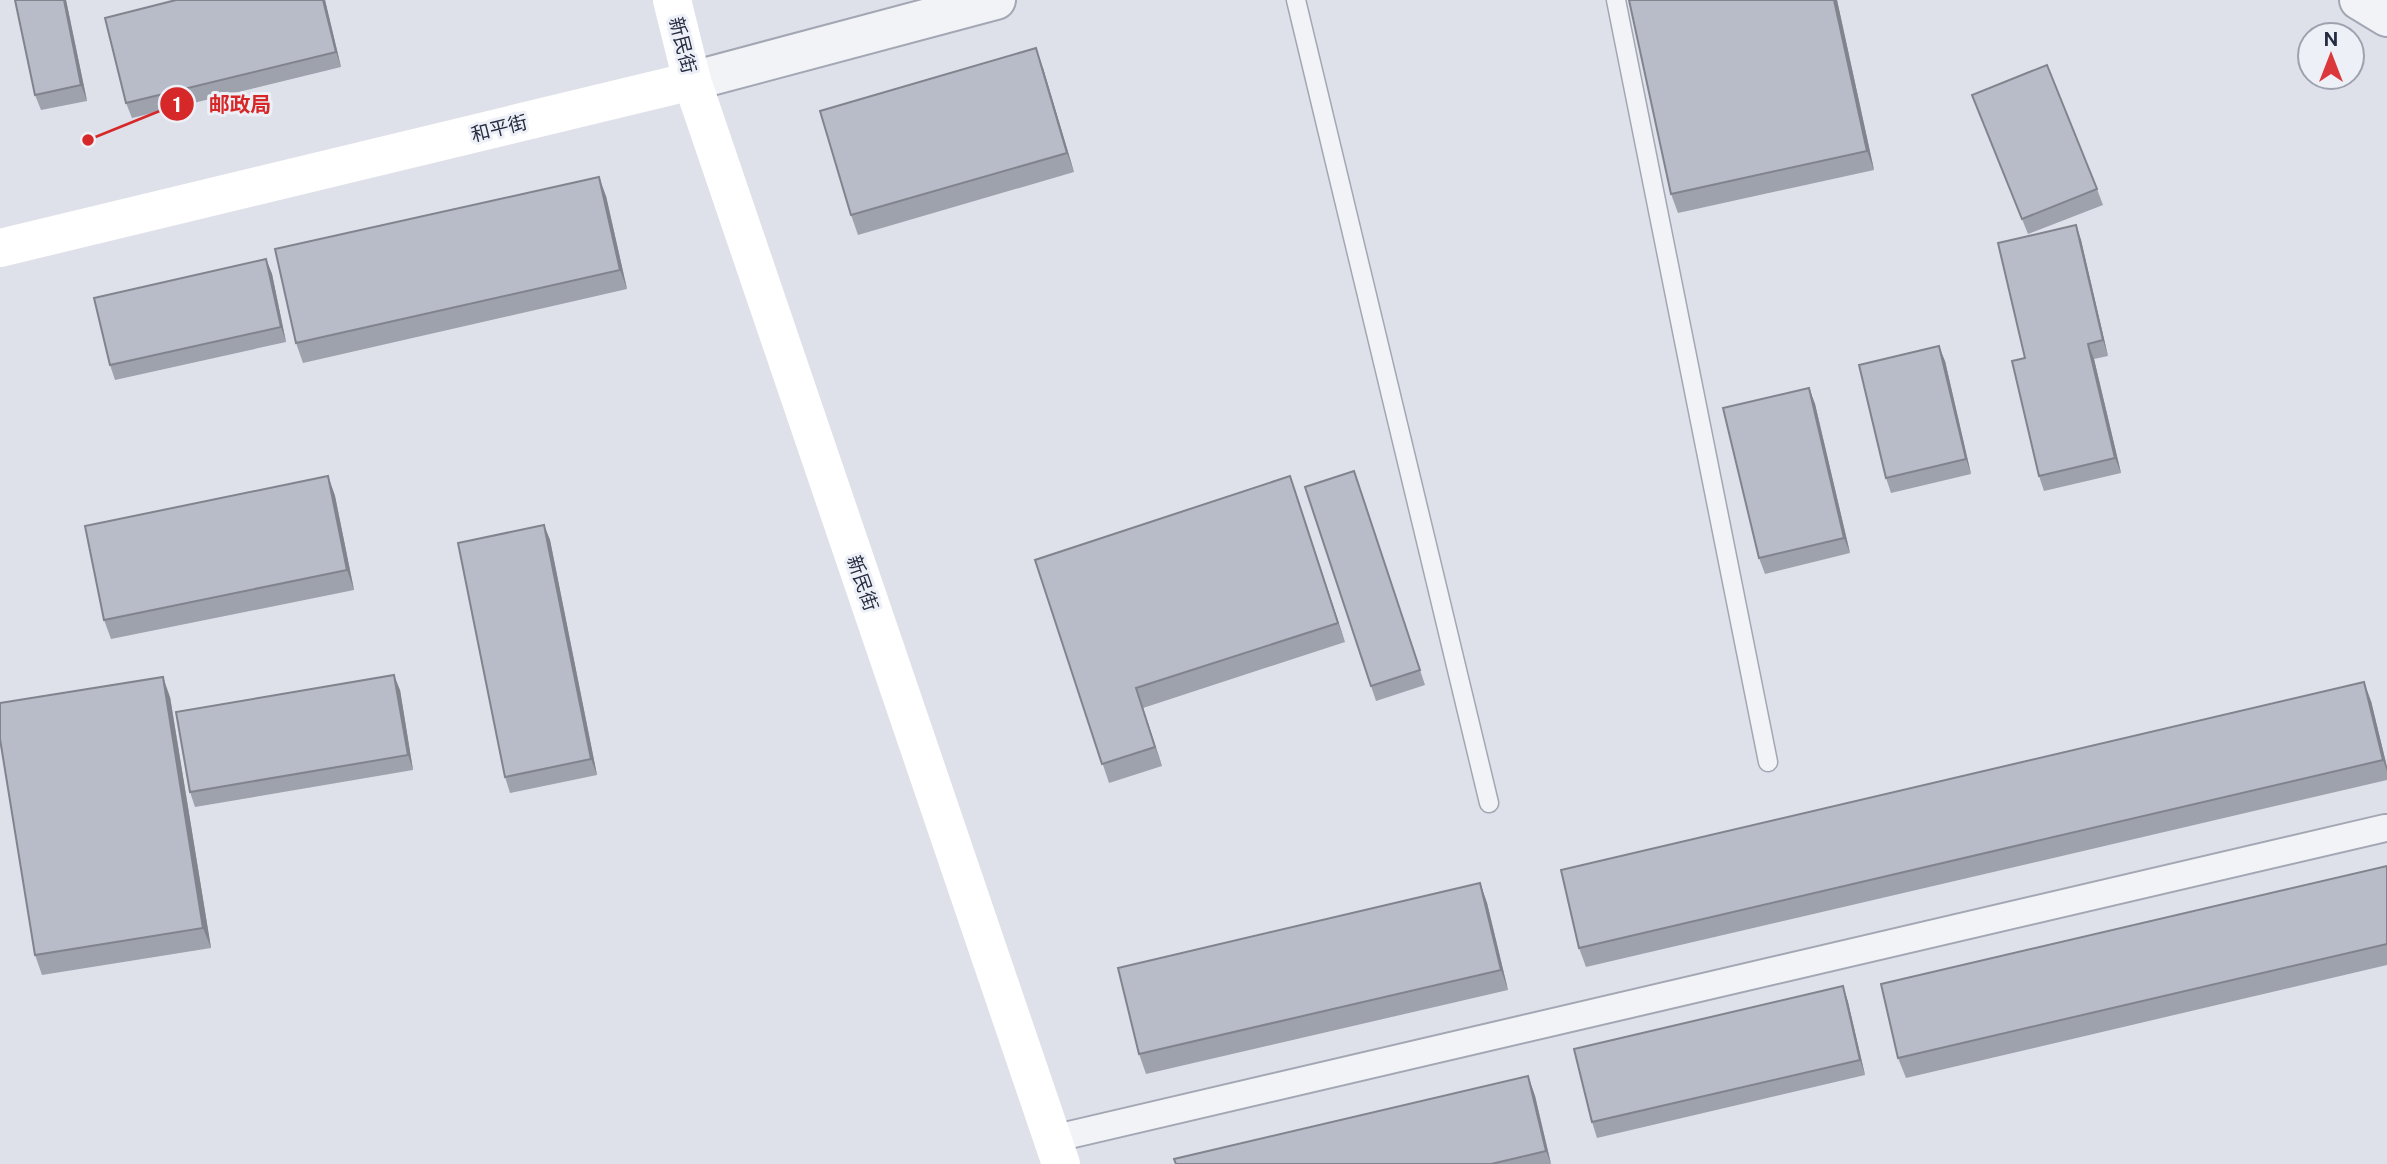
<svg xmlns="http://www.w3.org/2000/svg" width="2387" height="1164" font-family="'Public Sans','Noto Sans SC',sans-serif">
  <rect width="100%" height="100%" fill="#dee1e9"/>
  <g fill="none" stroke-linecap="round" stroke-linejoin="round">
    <defs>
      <g id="service">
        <polyline points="1296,0 1489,803"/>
        <polyline points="1616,0 1768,762"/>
      </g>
      <polyline id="pedestrian" points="1052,1139 2385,828"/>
      <g id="tertiary">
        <polyline points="2359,0 2387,17"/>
        <polyline points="692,81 996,0"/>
      </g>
    </defs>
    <use href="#service" stroke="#a3a7b3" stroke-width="21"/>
    <use href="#pedestrian" stroke="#a3a7b3" stroke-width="30"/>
    <use href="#tertiary" stroke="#a3a7b3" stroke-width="42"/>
    <use href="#service" stroke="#f1f3f7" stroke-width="18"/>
    <use href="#pedestrian" stroke="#f1f3f7" stroke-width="26"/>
    <use href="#tertiary" stroke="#f1f3f7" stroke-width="38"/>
    <g stroke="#fff" stroke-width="38">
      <polyline points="672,0 692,81 1061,1164"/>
      <polyline points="0,248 692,81"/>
    </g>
  </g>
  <g fill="#9ea2ad">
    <polygon points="15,0 66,0 87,101 41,110 35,95"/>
    <polygon points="176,0 325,0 341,67 132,118 126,103"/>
    <polygon points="1629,0 1837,0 1874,170 1678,213 1671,194"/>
    <polygon points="1043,68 1074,172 858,235 851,215"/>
    <polygon points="1972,95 2097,189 2103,205 2028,234"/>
    <polygon points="606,196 627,289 303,363 296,343"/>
    <polygon points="2076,225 2081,240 2108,356 2094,359 2121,473 2044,491 2039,476 2025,358"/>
    <polygon points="266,259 272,274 286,342 115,380 110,365"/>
    <polygon points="1945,361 1971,474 1891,493 1886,478"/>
    <polygon points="1809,388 1815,404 1850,553 1765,574 1759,558"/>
    <polygon points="1354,471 1425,685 1376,701 1371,686"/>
    <polygon points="328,476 335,496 354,590 111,639 104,620"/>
    <polygon points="1290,476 1345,642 1143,708 1162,766 1109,783 1035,560"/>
    <polygon points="544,525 550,540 597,775 510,793 505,777"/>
    <polygon points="400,690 413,770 195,807 190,792"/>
    <polygon points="170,697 211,948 42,975 35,955"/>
    <polygon points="2371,701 2387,767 2387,780 1586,967 1579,948"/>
    <polygon points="2387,866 2387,965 1906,1078 1898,1058"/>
    <polygon points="1480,883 1487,903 1508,990 1146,1074 1139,1054"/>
    <polygon points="1843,986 1848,1002 1865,1075 1597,1138 1592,1122"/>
    <polygon points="1528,1076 1535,1096 1551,1164 1176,1164"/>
  </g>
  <g fill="#81848d">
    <polygon points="64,0 66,0 87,101 81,85"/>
    <polygon points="323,0 325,0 341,67 336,52"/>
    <polygon points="1834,0 1837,0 1874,170 1867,151"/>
    <polygon points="1036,48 1043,68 1074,172 1067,153"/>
    <polygon points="599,177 606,196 627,289 620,270"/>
    <polygon points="2076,225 2081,240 2108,356 2103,340"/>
    <polygon points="266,259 272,274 286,342 281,327"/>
    <polygon points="2088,344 2094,359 2121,473 2115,458"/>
    <polygon points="1939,346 1945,361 1971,474 1966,459"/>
    <polygon points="1809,388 1815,404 1850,553 1844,538"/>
    <polygon points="328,476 335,496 354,590 347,570"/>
    <polygon points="1290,476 1297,496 1345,642 1338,623"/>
    <polygon points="544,525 550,540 597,775 591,759"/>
    <polygon points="394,675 400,690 413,770 408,755"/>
    <polygon points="163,677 170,697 211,948 203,928"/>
    <polygon points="2364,682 2371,701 2387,767 2387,771 2383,760"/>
    <polygon points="1136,688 1143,708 1162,766 1155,747"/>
    <polygon points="1480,883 1487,903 1508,990 1501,970"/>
    <polygon points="1843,986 1848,1002 1865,1075 1860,1060"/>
    <polygon points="1528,1076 1535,1096 1551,1164 1546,1151"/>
  </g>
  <g fill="#b8bcc9" stroke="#81848d" stroke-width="2">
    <polygon points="15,0 64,0 81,85 35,95"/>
    <polygon points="176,0 323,0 336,52 126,103 105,18"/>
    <polygon points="1629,0 1834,0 1867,151 1671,194"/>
    <polygon points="1036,48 1067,153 851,215 820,111"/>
    <polygon points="2047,65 2097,189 2022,219 1972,95"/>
    <polygon points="599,177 620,270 296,343 275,249"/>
    <polygon points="2076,225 2103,340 2088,344 2115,458 2039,476 2012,361 2025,358 1998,243"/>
    <polygon points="266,259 281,327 110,365 94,298"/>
    <polygon points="1939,346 1966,459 1886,478 1859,365"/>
    <polygon points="1809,388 1844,538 1759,558 1723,408"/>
    <polygon points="1354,471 1420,670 1371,686 1305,487"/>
    <polygon points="328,476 347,570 104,620 85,526"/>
    <polygon points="1290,476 1338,623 1136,688 1155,747 1102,764 1035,560"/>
    <polygon points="544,525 591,759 505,777 458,543"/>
    <polygon points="394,675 408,755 190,792 176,712"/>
    <polygon points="163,677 203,928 35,955 0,739 0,703"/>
    <polygon points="2364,682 2383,760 1579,948 1561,870"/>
    <polygon points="2387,866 2387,944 1898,1058 1881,984"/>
    <polygon points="1480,883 1501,970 1139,1054 1118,968"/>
    <polygon points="1843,986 1860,1060 1592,1122 1574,1049"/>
    <polygon points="1528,1076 1546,1151 1491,1164 1176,1164 1174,1159"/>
  </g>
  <g text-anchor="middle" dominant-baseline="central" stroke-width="6" stroke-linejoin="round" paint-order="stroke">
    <g font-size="19" fill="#262c41" stroke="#eef0f7">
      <text transform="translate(683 45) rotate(76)">新民街</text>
      <text transform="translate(499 128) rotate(-14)">和平街</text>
      <text transform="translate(863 583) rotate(71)">新民街</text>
    </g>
  </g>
  <path fill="none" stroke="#d62828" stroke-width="2.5" d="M88 140L177 104"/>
  <g fill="#d62828" stroke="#eef0f7" stroke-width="2.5">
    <circle cx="88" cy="140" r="7"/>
    <circle cx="177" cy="104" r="18"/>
  </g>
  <g font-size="21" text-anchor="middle" font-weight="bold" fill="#fff">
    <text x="177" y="112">1</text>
  </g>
  <g font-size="21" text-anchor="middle" font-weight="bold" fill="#d62828" stroke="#eef0f7" stroke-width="6" stroke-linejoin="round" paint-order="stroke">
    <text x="240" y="112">邮政局</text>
  </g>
  <g transform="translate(2331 56)"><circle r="33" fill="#eef0f7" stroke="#9ea2ae" stroke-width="2"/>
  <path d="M0-5L12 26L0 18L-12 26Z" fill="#da383b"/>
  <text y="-10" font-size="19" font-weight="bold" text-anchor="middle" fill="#262c41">N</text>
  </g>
</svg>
